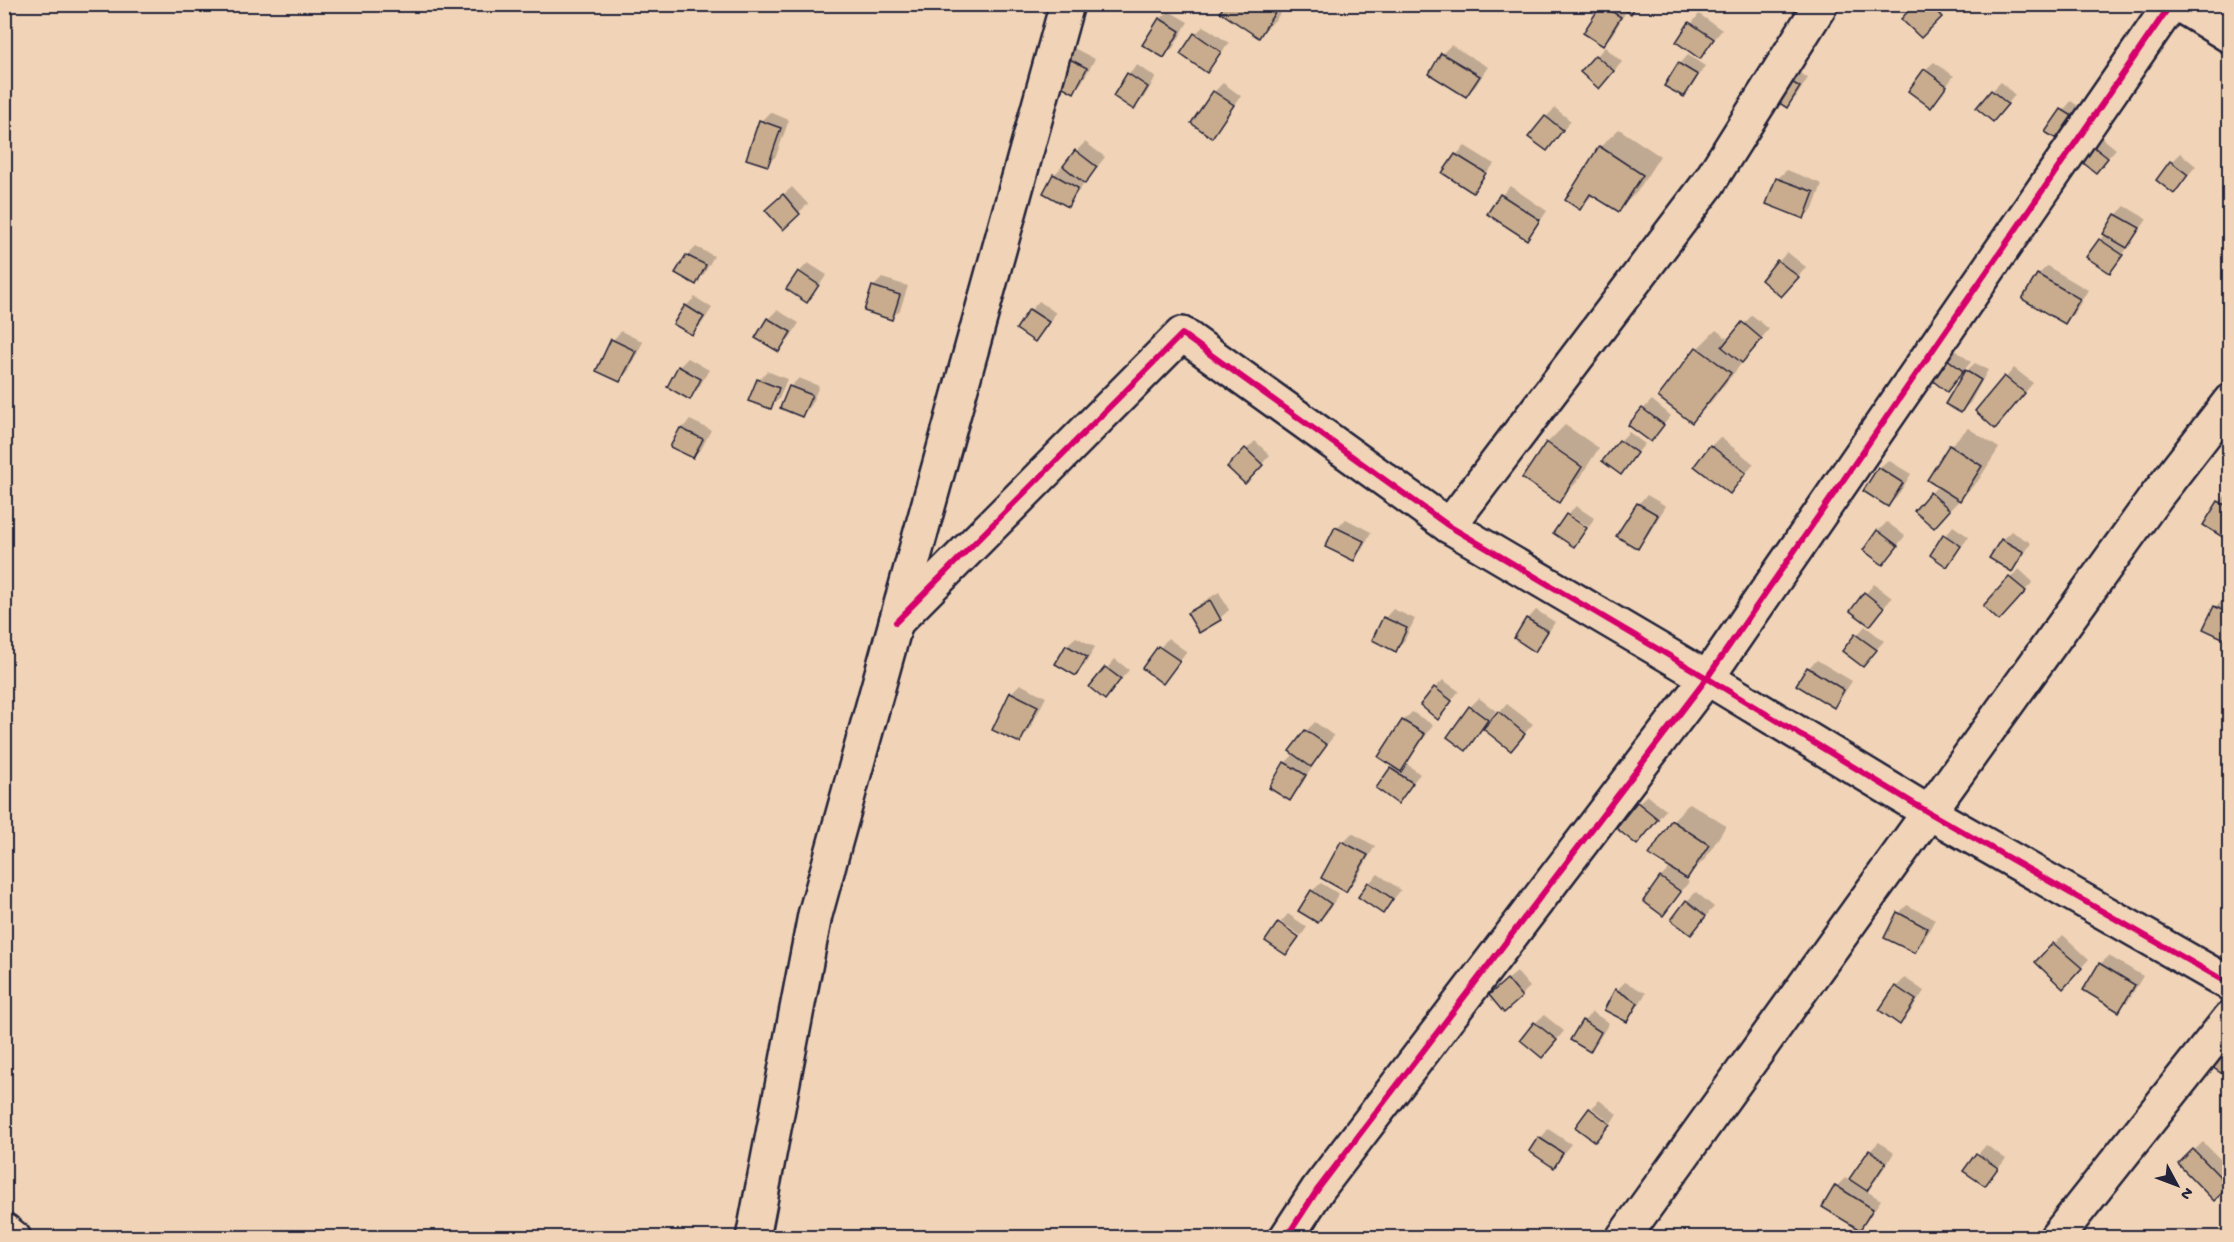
<svg xmlns="http://www.w3.org/2000/svg" width="2234" height="1242" font-family="'Gochi Hand',sans-serif">
  <rect width="100%" height="100%" fill="#f1d4b7"/>
  <filter id="ink" filterUnits="userSpaceOnUse"><feTurbulence type="fractalNoise" baseFrequency=".0167" numOctaves="2"/><feDisplacementMap in="SourceGraphic" scale="12" xChannelSelector="R" yChannelSelector="G"/><feConvolveMatrix kernelMatrix="1 2 1 2 8 2 1 2 1" color-interpolation-filters="sRGB"/></filter>
  <g filter="url(#ink)">
    <g fill="#0003">
      <polygon points="1227,4 1285,4 1277,18 1259,36"/>
      <polygon points="1603,4 1638,4 1631,12 1627,10 1612,35 1603,44 1585,33"/>
      <polygon points="1917,4 1947,4 1949,7 1921,36"/>
      <polygon points="1169,11 1188,22 1173,48 1164,56 1160,19"/>
      <polygon points="1699,14 1722,30 1700,57 1678,41"/>
      <polygon points="1204,26 1229,43 1207,71 1195,34"/>
      <polygon points="1451,45 1488,67 1475,87 1466,95 1431,73 1443,53"/>
      <polygon points="1605,47 1622,62 1608,78 1582,72"/>
      <polygon points="1074,48 1095,59 1082,82 1073,91 1065,57"/>
      <polygon points="1688,55 1705,66 1692,87 1684,95 1679,64"/>
      <polygon points="1934,62 1954,76 1931,106 1925,70"/>
      <polygon points="1137,65 1156,77 1143,99 1134,108 1128,74"/>
      <polygon points="1787,65 1808,78 1796,97 1787,106"/>
      <polygon points="2001,82 2015,95 2002,111 1992,91"/>
      <polygon points="1223,83 1241,96 1220,127 1211,136 1214,92"/>
      <polygon points="2071,101 2081,108 2066,130 2047,131"/>
      <polygon points="1555,108 1571,121 1547,149 1546,117"/>
      <polygon points="770,112 789,120 776,156 767,165 761,121"/>
      <polygon points="1619,129 1660,156 1637,192 1618,210 1594,194 1580,208 1600,147"/>
      <polygon points="2095,132 2116,149 2096,171 2076,155"/>
      <polygon points="1085,142 1105,157 1068,205 1054,175"/>
      <polygon points="1465,146 1494,164 1472,192 1456,155"/>
      <polygon points="2180,153 2196,166 2174,192 2171,162"/>
      <polygon points="1787,170 1822,184 1813,209 1804,217 1768,203 1778,178"/>
      <polygon points="1510,186 1547,211 1535,229 1527,238 1489,213 1502,195"/>
      <polygon points="792,187 808,204 783,227 776,201"/>
      <polygon points="2125,206 2147,219 2118,262 2110,271 2100,240 2106,234 2117,214"/>
      <polygon points="696,247 714,256 704,274 695,283 687,256"/>
      <polygon points="1787,252 1806,267 1790,287 1763,280"/>
      <polygon points="808,263 827,275 807,301 799,272"/>
      <polygon points="2047,266 2088,290 2074,314 2065,322 2038,275"/>
      <polygon points="882,278 908,286 900,310 892,318 873,287"/>
      <polygon points="695,297 712,308 701,325 692,334 686,306"/>
      <polygon points="1039,301 1056,313 1044,331 1035,340 1031,310"/>
      <polygon points="777,310 799,323 788,341 779,350 768,319"/>
      <polygon points="1752,315 1769,329 1710,403 1692,421 1661,397 1698,348 1716,330 1730,340"/>
      <polygon points="621,331 643,342 628,372 619,381 613,340"/>
      <polygon points="1936,335 1971,362 1955,381"/>
      <polygon points="688,358 709,370 698,389 689,398 679,367"/>
      <polygon points="1975,363 1988,370 1970,403 1961,411 1966,371"/>
      <polygon points="2014,368 2033,383 2004,418 1977,411"/>
      <polygon points="767,371 787,379 779,399 770,408 758,380"/>
      <polygon points="799,378 819,386 810,407 801,416 790,387"/>
      <polygon points="1652,400 1671,416 1650,440 1643,409"/>
      <polygon points="690,420 711,430 702,448 693,457 681,429"/>
      <polygon points="1565,425 1599,448 1577,482 1558,501 1547,443"/>
      <polygon points="1968,428 1999,448 1978,481 1943,517 1931,493 1938,486 1950,446"/>
      <polygon points="1629,432 1645,444 1620,473 1620,441"/>
      <polygon points="1720,437 1754,464 1730,492 1711,446"/>
      <polygon points="1255,441 1270,455 1253,474 1229,467"/>
      <polygon points="1888,460 1911,474 1897,497 1888,506 1879,468"/>
      <polygon points="2228,493 2230,494 2228,539 2205,525 2219,502"/>
      <polygon points="1647,495 1666,506 1646,538 1638,547 1618,535 1638,504"/>
      <polygon points="1576,506 1594,518 1589,527 1568,514"/>
      <polygon points="1346,519 1371,532 1362,550 1353,559 1327,546 1337,528"/>
      <polygon points="1887,522 1905,536 1883,563 1878,531"/>
      <polygon points="1953,526 1969,537 1947,565 1932,554"/>
      <polygon points="2011,531 2031,543 2020,561 2011,570 2002,540"/>
      <polygon points="2019,569 2033,582 2007,610 1985,606"/>
      <polygon points="1874,584 1892,598 1870,624 1852,610"/>
      <polygon points="1219,592 1229,610 1220,618 1189,614 1198,605"/>
      <polygon points="2224,599 2230,601 2228,639 2216,607"/>
      <polygon points="1393,609 1415,619 1404,641 1395,650 1374,639 1385,618"/>
      <polygon points="1536,610 1555,622 1543,641 1535,650 1516,638 1528,619"/>
      <polygon points="1865,626 1884,641 1863,665 1844,651"/>
      <polygon points="1076,637 1095,647 1085,665 1076,674 1057,663 1067,645"/>
      <polygon points="1168,638 1187,652 1163,682 1144,668"/>
      <polygon points="1115,659 1129,670 1105,698 1091,687"/>
      <polygon points="1817,660 1852,681 1842,697 1834,706 1808,668"/>
      <polygon points="1443,680 1459,691 1438,718 1435,688"/>
      <polygon points="1020,684 1046,697 1028,732 1020,741 1011,693"/>
      <polygon points="1479,698 1496,711 1490,719 1492,720 1507,704 1533,724 1511,749 1484,727 1466,749 1470,707"/>
      <polygon points="1412,712 1433,725 1407,764 1420,774 1397,802 1378,788 1394,766 1403,721"/>
      <polygon points="1315,722 1334,736 1311,764 1313,766 1298,790 1290,799 1285,763 1294,754 1306,731"/>
      <polygon points="1647,795 1666,810 1637,843 1638,803"/>
      <polygon points="1690,803 1726,826 1705,859 1685,879 1689,882 1663,914 1645,901 1661,877 1671,867 1672,821"/>
      <polygon points="1352,833 1375,846 1355,881 1346,890 1323,877 1343,842"/>
      <polygon points="1378,874 1401,890 1383,912 1369,883"/>
      <polygon points="1321,883 1339,894 1327,913 1318,921 1312,891"/>
      <polygon points="1696,892 1714,907 1691,933 1687,901"/>
      <polygon points="1907,905 1935,919 1923,942 1914,951 1899,913"/>
      <polygon points="1288,914 1307,927 1301,936 1281,922"/>
      <polygon points="2063,935 2089,959 2072,978 2037,962"/>
      <polygon points="2109,956 2143,976 2128,1001 2119,1010 2100,964"/>
      <polygon points="1517,972 1530,987 1504,1011 1500,986"/>
      <polygon points="1905,978 1924,991 1909,1014 1900,1023 1881,1010 1896,987"/>
      <polygon points="1625,982 1646,993 1635,1011 1626,1020 1617,990"/>
      <polygon points="1592,1012 1609,1023 1598,1041 1589,1050 1572,1039 1584,1021"/>
      <polygon points="1544,1015 1564,1031 1551,1047 1535,1023"/>
      <polygon points="1599,1100 1617,1114 1611,1123 1592,1108"/>
      <polygon points="1548,1129 1571,1144 1553,1166 1531,1151"/>
      <polygon points="1879,1142 1894,1153 1876,1180 1865,1190 1881,1200 1868,1219 1859,1228 1837,1186 1845,1178 1850,1181 1870,1151"/>
      <polygon points="2203,1142 2230,1169 2230,1184 2214,1199 2180,1164"/>
      <polygon points="1986,1145 2006,1159 1985,1184 1965,1170"/>
    </g>
    <g fill="#c8ac8d" stroke="#22223b" stroke-width="1.5">
      <polygon points="1225,4 1280,4 1259,38 1220,12"/>
      <polygon points="1614,4 1637,4 1631,14"/>
      <polygon points="1915,4 1929,4 1942,17 1921,38 1901,19"/>
      <polygon points="1601,5 1621,17 1603,46 1583,33"/>
      <polygon points="1159,18 1180,31 1164,58 1142,45"/>
      <polygon points="1689,22 1714,39 1700,59 1676,42"/>
      <polygon points="1194,33 1221,52 1207,73 1180,54"/>
      <polygon points="1441,53 1480,76 1466,97 1429,74"/>
      <polygon points="1595,55 1614,71 1599,89 1580,72"/>
      <polygon points="1064,56 1087,68 1074,93 1050,80"/>
      <polygon points="1678,63 1698,75 1684,97 1664,86"/>
      <polygon points="1924,69 1947,86 1931,108 1908,91"/>
      <polygon points="1127,73 1148,87 1134,110 1113,96"/>
      <polygon points="1777,73 1800,87 1787,108 1764,93"/>
      <polygon points="1991,90 2008,104 1993,122 1976,108"/>
      <polygon points="1213,91 1234,105 1212,138 1191,123"/>
      <polygon points="2061,109 2074,117 2058,140 2045,132"/>
      <polygon points="1545,116 1563,130 1547,151 1528,137"/>
      <polygon points="759,120 781,128 768,166 746,159"/>
      <polygon points="2085,140 2108,158 2096,173 2073,155"/>
      <polygon points="1599,146 1643,175 1619,212 1590,194 1580,210 1565,200"/>
      <polygon points="1075,150 1097,167 1085,184 1063,166"/>
      <polygon points="1455,154 1486,173 1473,193 1442,173"/>
      <polygon points="2170,161 2188,175 2174,194 2156,180"/>
      <polygon points="1053,174 1078,188 1068,207 1043,193"/>
      <polygon points="1776,178 1814,192 1804,219 1766,204"/>
      <polygon points="783,194 800,214 783,230 765,210"/>
      <polygon points="1500,194 1540,220 1527,240 1487,214"/>
      <polygon points="2115,214 2140,228 2127,248 2103,234"/>
      <polygon points="2099,239 2123,255 2110,273 2086,257"/>
      <polygon points="686,255 706,265 696,285 675,273"/>
      <polygon points="1777,260 1799,277 1781,297 1761,280"/>
      <polygon points="798,271 819,285 807,303 786,289"/>
      <polygon points="2037,274 2080,299 2065,324 2022,299"/>
      <polygon points="872,286 900,295 892,320 864,311"/>
      <polygon points="685,305 704,317 692,335 673,324"/>
      <polygon points="1029,309 1049,322 1035,342 1016,329"/>
      <polygon points="767,318 791,332 779,352 755,338"/>
      <polygon points="1742,322 1762,339 1742,363 1722,347"/>
      <polygon points="611,339 636,351 620,382 596,371"/>
      <polygon points="1926,343 1963,371 1947,392 1910,363"/>
      <polygon points="1696,347 1731,373 1692,423 1658,397"/>
      <polygon points="678,366 701,379 690,400 667,387"/>
      <polygon points="1965,370 1981,380 1961,413 1945,404"/>
      <polygon points="2004,376 2025,393 1995,429 1975,411"/>
      <polygon points="757,379 779,388 771,409 748,401"/>
      <polygon points="789,386 812,395 802,417 780,408"/>
      <polygon points="1642,408 1664,425 1651,442 1628,425"/>
      <polygon points="680,428 703,439 693,458 670,447"/>
      <polygon points="1619,440 1637,453 1621,475 1602,461"/>
      <polygon points="1546,442 1582,467 1559,503 1522,478"/>
      <polygon points="1710,445 1746,473 1730,494 1694,466"/>
      <polygon points="1949,445 1982,466 1960,501 1927,480"/>
      <polygon points="1245,448 1263,465 1245,484 1227,467"/>
      <polygon points="1878,467 1903,483 1888,507 1863,491"/>
      <polygon points="1930,492 1950,510 1934,528 1914,511"/>
      <polygon points="2218,501 2230,508 2229,541 2203,525"/>
      <polygon points="1637,503 1658,515 1638,549 1616,536"/>
      <polygon points="1566,514 1587,528 1574,547 1553,533"/>
      <polygon points="1335,527 1364,541 1354,561 1325,547"/>
      <polygon points="1877,530 1898,546 1883,565 1863,550"/>
      <polygon points="1943,534 1961,546 1947,567 1930,555"/>
      <polygon points="2001,539 2024,552 2012,572 1989,558"/>
      <polygon points="2009,577 2026,591 1999,621 1983,606"/>
      <polygon points="1864,592 1884,608 1870,626 1850,611"/>
      <polygon points="1210,600 1221,620 1199,633 1187,613"/>
      <polygon points="2214,606 2230,614 2229,641 2203,629"/>
      <polygon points="1383,617 1407,628 1396,652 1372,640"/>
      <polygon points="1526,618 1548,631 1535,652 1514,638"/>
      <polygon points="1855,634 1877,650 1863,667 1842,651"/>
      <polygon points="1066,645 1087,657 1076,676 1055,664"/>
      <polygon points="1158,646 1180,661 1163,684 1142,668"/>
      <polygon points="1105,667 1121,679 1105,700 1089,687"/>
      <polygon points="1807,667 1844,690 1834,708 1796,685"/>
      <polygon points="1434,687 1452,701 1438,720 1420,705"/>
      <polygon points="1010,692 1038,706 1020,743 992,730"/>
      <polygon points="1469,706 1488,720 1466,751 1447,737"/>
      <polygon points="1498,711 1525,734 1511,751 1483,729"/>
      <polygon points="1402,720 1425,734 1401,772 1378,757"/>
      <polygon points="1305,730 1327,745 1311,767 1289,751"/>
      <polygon points="1284,762 1306,775 1290,801 1269,788"/>
      <polygon points="1390,768 1413,783 1398,804 1376,788"/>
      <polygon points="1637,802 1658,819 1637,845 1616,828"/>
      <polygon points="1671,820 1709,845 1687,879 1649,855"/>
      <polygon points="1341,841 1368,855 1346,892 1321,878"/>
      <polygon points="1660,877 1681,892 1663,916 1643,901"/>
      <polygon points="1368,882 1393,899 1383,914 1358,897"/>
      <polygon points="1311,890 1331,904 1318,923 1298,911"/>
      <polygon points="1686,900 1706,916 1691,935 1671,920"/>
      <polygon points="1897,912 1927,928 1915,953 1884,938"/>
      <polygon points="1278,922 1299,937 1286,955 1265,941"/>
      <polygon points="2053,943 2082,968 2063,989 2035,962"/>
      <polygon points="2099,963 2135,985 2119,1012 2083,990"/>
      <polygon points="1507,979 1522,997 1504,1013 1489,995"/>
      <polygon points="1895,986 1916,1000 1900,1025 1879,1010"/>
      <polygon points="1615,989 1638,1003 1627,1022 1604,1010"/>
      <polygon points="1582,1020 1601,1032 1590,1052 1570,1040"/>
      <polygon points="1534,1022 1557,1040 1542,1058 1520,1040"/>
      <polygon points="2230,1040 2230,1079 2197,1057"/>
      <polygon points="1589,1108 1610,1124 1595,1142 1575,1127"/>
      <polygon points="1538,1137 1563,1153 1554,1168 1529,1151"/>
      <polygon points="2193,1149 2229,1186 2214,1201 2178,1164"/>
      <polygon points="1869,1150 1886,1162 1867,1191 1849,1179"/>
      <polygon points="1976,1153 1998,1168 1985,1186 1963,1171"/>
      <polygon points="1835,1185 1873,1209 1860,1230 1822,1207"/>
    </g>
    <g fill="none" stroke-linecap="round" stroke-linejoin="round">
      <defs>
        <g id="minor">
          <polyline points="2178,4 2230,36"/>
          <polyline points="1449,526 1708,184 1821,4"/>
          <polyline points="896,622 1182,334 1449,526 1707,678 1928,812 2230,984"/>
          <polyline points="4,1230 14,1238"/>
          <polyline points="753,1238 815,915 1067,4"/>
          <polyline points="1286,1238 1318,1189 1707,678 2171,4"/>
          <polyline points="1623,1238 2155,498 2230,401"/>
          <polyline points="2056,1238 2230,1018"/>
        </g>
      </defs>
      <use href="#minor" stroke="#22223b" stroke-width="38"/>
      <use href="#minor" stroke="#f1d4b7" stroke-width="33"/>
      <defs>
        <g id="cycleway">
          <polyline points="896,622 1182,334 1449,526 1707,678 1928,812 2230,984"/>
          <polyline points="1286,1238 1318,1189 1707,678 2171,4"/>
        </g>
      </defs>
      <use href="#cycleway" stroke="#f1d4b7" stroke-width="10"/>
      <use href="#cycleway" stroke="#d6006c" stroke-width="6"/>
    </g>
  </g>
  <rect width="2234" height="1242" fill="none" stroke="#f1d4b7" stroke-width="24"/>
  <rect x="12" y="12" width="2210" height="1218" fill="none" stroke="#22223b" stroke-width="2" filter="url(#ink)"/>
  <g transform="translate(2177 1185) rotate(131)" stroke="#f1d4b7" stroke-width="4.5" paint-order="stroke">
  <path d="M0-4.5L10 22L0 15L-10 22Z" fill="#22223b"/>
  <text y="-9" font-size="16" font-weight="bold" text-anchor="middle" fill="#22223b">N</text>
  </g>
</svg>
